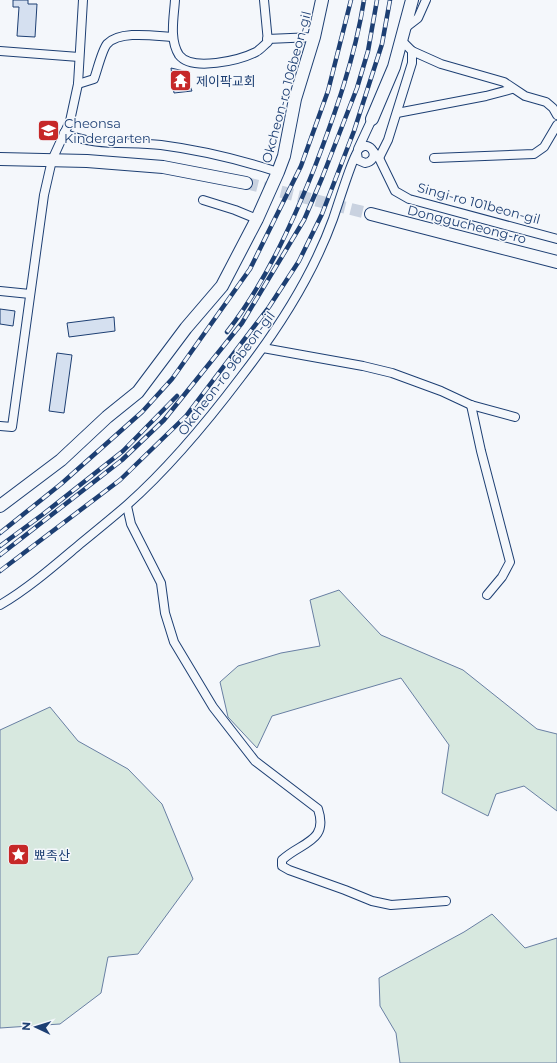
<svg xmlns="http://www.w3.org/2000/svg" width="557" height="1063" font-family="Montserrat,'Noto Sans KR',sans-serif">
  <rect width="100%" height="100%" fill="#f4f7fb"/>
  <g fill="#d7e8df" stroke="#687fa3">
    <polygon points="339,590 381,635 463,670 537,729 557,734 557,811 524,786 496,794 488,816 442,793 449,745 401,678 272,716 257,748 228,717 220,682 238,666 281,653 320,646 310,600"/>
    <polygon points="50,707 78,741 128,769 162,804 193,879 138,954 108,957 101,993 60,1024 0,1028 0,730"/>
    <polygon points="492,914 525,948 557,938 557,1063 400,1063 396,1033 380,1006 379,978 464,932"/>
  </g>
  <g fill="#d5e0f0" stroke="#1d3f73">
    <polygon points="13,0 28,0 28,4 37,4 35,37 17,36 19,7 13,7"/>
    <polygon points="171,68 184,71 192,91 174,93"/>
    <polygon points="0,309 15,311 13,326 0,324"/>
    <polygon points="114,317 115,331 69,337 67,323"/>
    <polygon points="57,353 72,355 64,413 49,411"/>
  </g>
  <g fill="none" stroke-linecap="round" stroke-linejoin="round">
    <polyline stroke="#c9d2e0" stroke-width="12" stroke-dasharray="12 6" stroke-linecap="butt" points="246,183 371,214"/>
    <defs>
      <g id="street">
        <path d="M175,0C174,17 169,39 179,55C192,72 240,60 256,52C260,50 264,45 268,42L264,0"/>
        <polyline points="405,28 418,18 426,0"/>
        <polyline points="267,39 314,37"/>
        <polyline points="0,51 79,57"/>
        <polyline points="412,51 441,64 504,82 525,96 546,102 553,108 557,115"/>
        <path d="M78,84L94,79C97,71 102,50 107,44C120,30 155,36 173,37"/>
        <polyline points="397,113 486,96 512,89"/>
        <path d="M64,133C94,147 130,141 161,145C200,150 241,160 278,172"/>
        <polyline points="358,149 372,119"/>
        <polyline points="373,151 379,158 395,191 409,199 557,239"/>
        <polyline points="379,158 388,140 412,63 412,51 402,41"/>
        <polyline points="434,158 534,154 544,147 557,125"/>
        <polyline points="203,200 235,210 257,219"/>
        <polyline points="0,291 30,294"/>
        <polyline points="263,348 363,366 392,373 441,391 471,405 515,417"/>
        <polyline points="471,405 481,451 510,562 502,577 487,595"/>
        <polyline points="0,426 12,427 44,195 52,160 70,121 78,84 83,0"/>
        <path d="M127,506L131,524L161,583L165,613L174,642L213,707L255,761L318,809C329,842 301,842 282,860V866L289,870L345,890L372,901L391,905L446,901"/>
        <path d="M0,605C29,588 55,565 80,544C96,531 112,518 127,505C170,467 207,422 241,377C279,328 312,277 333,219C337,208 354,152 360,148C365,144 370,146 373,151C375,157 372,162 365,163L358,160L357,153"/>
      </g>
      <g id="secondary">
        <polyline points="372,119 394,67 412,0"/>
        <polyline points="0,159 87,161 163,167 246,183"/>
        <polyline points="371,214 557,262"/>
        <polyline points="0,506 61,460 107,417 138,392 186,328 222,286 257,219 278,172 284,156 295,99 314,37 322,0"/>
      </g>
    </defs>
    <use href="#street" stroke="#1d3f73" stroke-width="10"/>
    <use href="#secondary" stroke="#1d3f73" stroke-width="14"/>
    <use href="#street" stroke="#f4f7fb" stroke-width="8"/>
    <use href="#secondary" stroke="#f4f7fb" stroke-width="12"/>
    <defs>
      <g id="rail">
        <path d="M227,332C265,283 291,226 314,169C335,114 355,58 364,0"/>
        <polyline points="0,533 61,484 142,412 172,379 250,269 301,166 328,91 351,0"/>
        <polyline points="0,546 42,515 123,451 177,396"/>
        <polyline points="0,555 122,460 164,420 242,323 304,220 322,178 357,88 368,51 377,0"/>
        <polyline points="0,571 120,480 186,416 269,307 299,261 322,214 354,131 382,44 390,0"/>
      </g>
    </defs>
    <use href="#rail" stroke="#1d3f73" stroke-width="4.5"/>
    <use href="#rail" stroke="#f4f7fb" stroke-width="3" stroke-dasharray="9" stroke-linecap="butt"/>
  </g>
  <defs>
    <symbol id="temple-square" viewBox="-11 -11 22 22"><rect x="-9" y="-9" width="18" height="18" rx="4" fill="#c62828" stroke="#f4f7fb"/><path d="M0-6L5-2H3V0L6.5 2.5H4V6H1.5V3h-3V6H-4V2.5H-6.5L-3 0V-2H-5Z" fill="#fff"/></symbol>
    <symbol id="school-square" viewBox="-11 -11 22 22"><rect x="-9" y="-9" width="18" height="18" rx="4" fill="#c62828" stroke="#f4f7fb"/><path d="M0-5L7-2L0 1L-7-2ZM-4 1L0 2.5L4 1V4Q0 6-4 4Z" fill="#fff"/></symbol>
    <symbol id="sight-square" viewBox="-11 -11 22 22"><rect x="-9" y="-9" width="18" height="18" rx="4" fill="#c62828" stroke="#f4f7fb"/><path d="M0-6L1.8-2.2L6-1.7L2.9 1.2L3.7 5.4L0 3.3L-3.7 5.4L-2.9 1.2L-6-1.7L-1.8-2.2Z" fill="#fff"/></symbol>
  </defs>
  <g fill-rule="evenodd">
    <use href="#temple-square" x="168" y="68" width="25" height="25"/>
    <use href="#school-square" x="36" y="118" width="25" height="25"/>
    <use href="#sight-square" x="6" y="842" width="25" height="25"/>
  </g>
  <g text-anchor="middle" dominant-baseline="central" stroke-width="3" stroke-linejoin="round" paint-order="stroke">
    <g font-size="13" fill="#1d3f73" stroke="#f4f7fb" text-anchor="start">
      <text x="196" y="81">제이팍교회</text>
      <text x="64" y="123">Cheonsa<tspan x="64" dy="15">Kindergarten</tspan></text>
      <text x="34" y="855">뾰족산</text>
    </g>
    <g font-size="13" fill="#1d3f73" stroke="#f4f7fb">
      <text transform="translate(286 87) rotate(-75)">Okcheon-ro 106beon-gil</text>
      <text transform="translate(479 203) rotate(15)">Singi-ro 101beon-gil</text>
      <text transform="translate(467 224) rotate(14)">Donggucheong-ro</text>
      <text transform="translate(226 373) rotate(-53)">Okcheon-ro 96beon-gil</text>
    </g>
  </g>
  <g transform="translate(36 1027) rotate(274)" stroke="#f4f7fb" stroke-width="3" paint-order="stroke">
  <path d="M0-3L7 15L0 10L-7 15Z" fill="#1d3f73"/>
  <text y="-6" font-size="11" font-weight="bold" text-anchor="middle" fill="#1d3f73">N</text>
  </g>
</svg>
